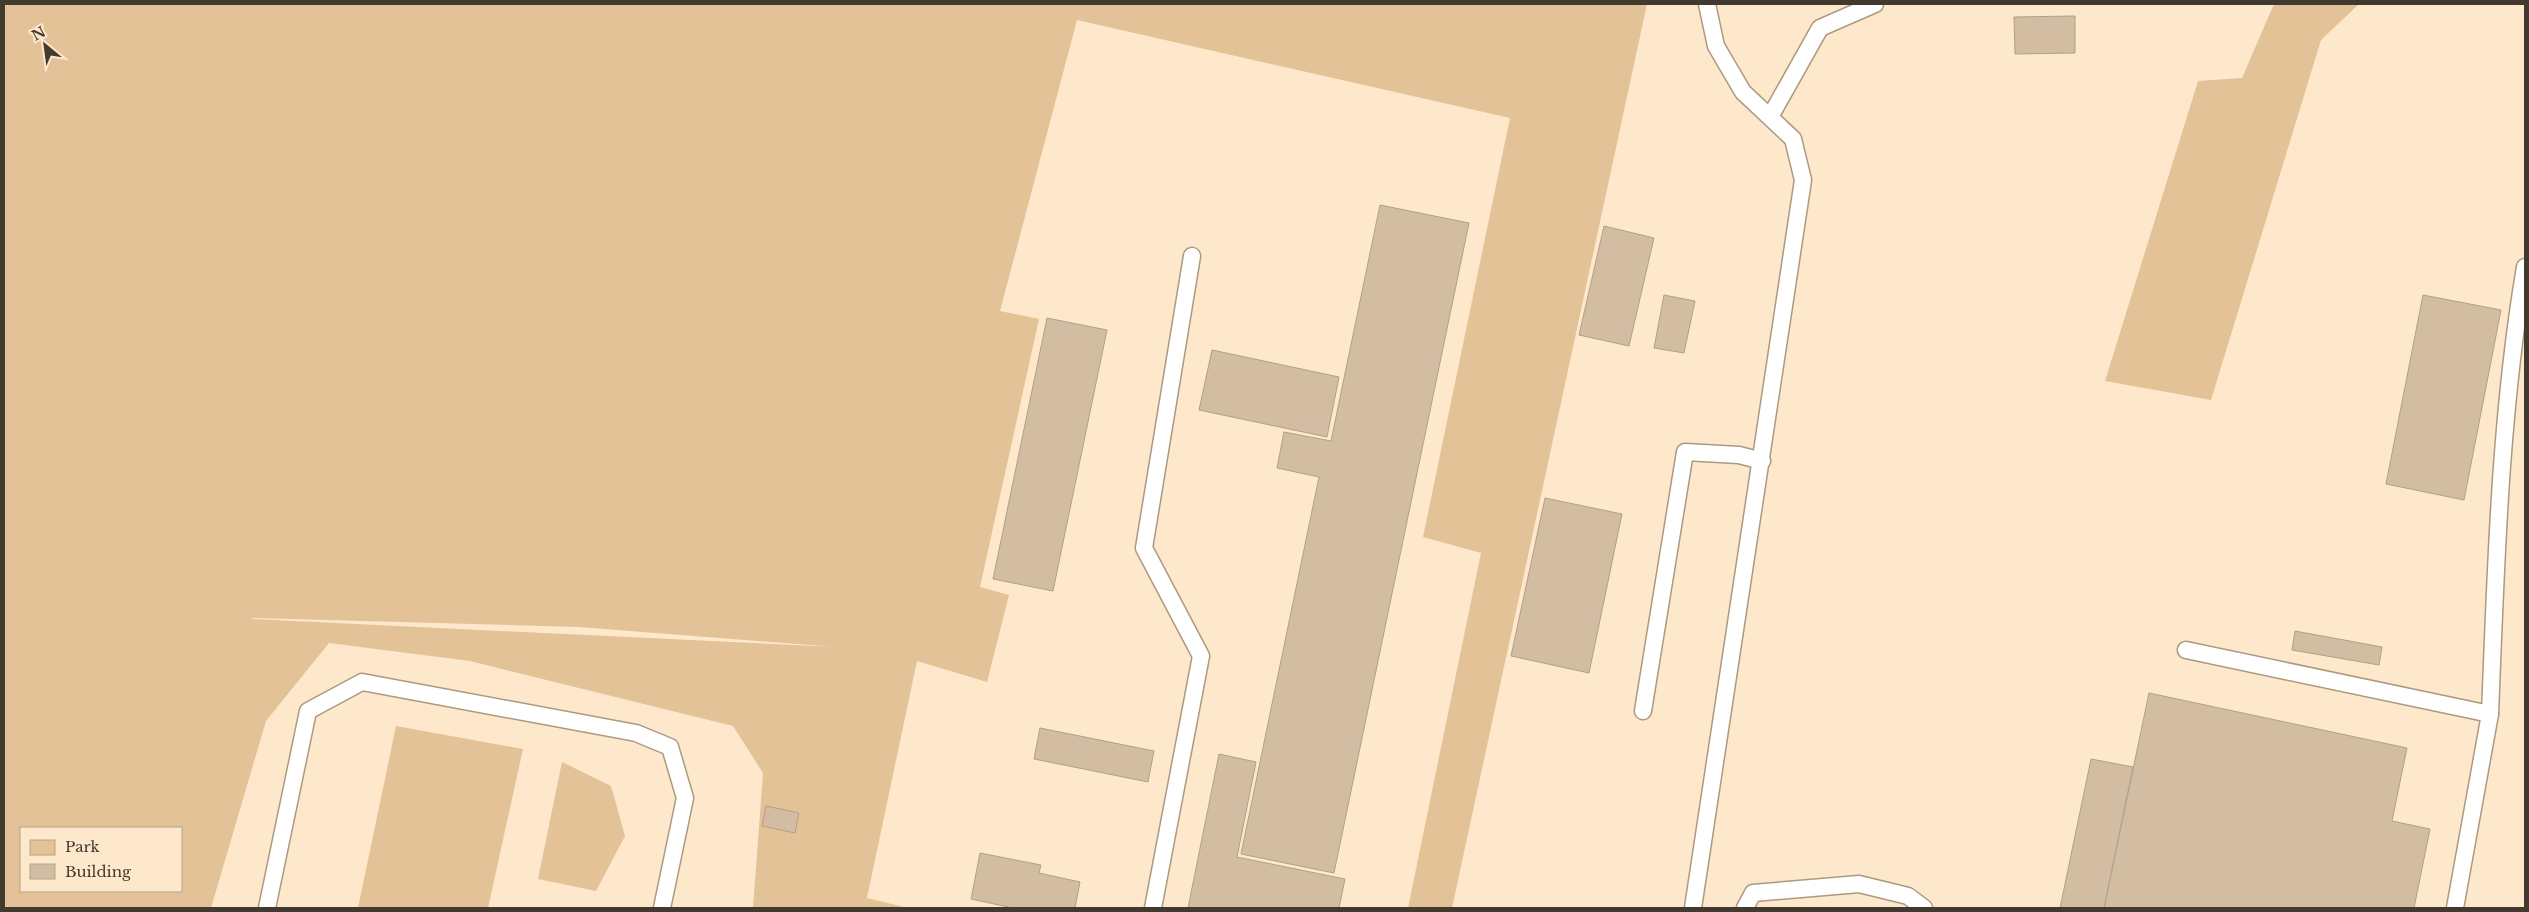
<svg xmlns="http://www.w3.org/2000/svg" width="2529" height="912" font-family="'Libre Baskerville',serif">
  <rect width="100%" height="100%" fill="#fde8cc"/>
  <g fill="#e3c297" fill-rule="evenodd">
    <path d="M4,4H1647L1452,908H1408L1481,553L1423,537L1510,118L1077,20L1000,311L1039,319L980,587L1009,595L987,682L917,661L867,898L908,908H753L763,773L733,726L470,661L329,643L266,721L211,908H4ZM252,618L579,627L835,647L252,619ZM21,828H181V891H21Z"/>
    <polygon points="2274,4 2359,4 2321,40 2211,400 2105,381 2198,81 2242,78"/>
    <polygon points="396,726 523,749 488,908 358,908"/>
    <polygon points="562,762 611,786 625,836 596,891 538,879"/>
  </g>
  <g fill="#d2bda3" stroke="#b39f85">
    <polygon points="2075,16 2075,53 2015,54 2014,17"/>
    <polygon points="1380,205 1469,223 1334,873 1241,854 1319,477 1277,468 1284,432 1331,441"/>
    <polygon points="1604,226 1654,238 1629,346 1579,335"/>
    <polygon points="1664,295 1695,301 1684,353 1654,348"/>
    <polygon points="2423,295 2501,310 2464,500 2386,484"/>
    <polygon points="1047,318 1107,330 1053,591 993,579"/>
    <polygon points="1212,350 1339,377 1327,437 1199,410"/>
    <polygon points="1545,498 1622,514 1589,673 1511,656"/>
    <polygon points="2295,631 2382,647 2379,665 2292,650"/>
    <polygon points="2149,693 2407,748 2392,821 2430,829 2414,908 2104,908"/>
    <polygon points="1040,728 1154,751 1148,782 1034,759"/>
    <polygon points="1219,754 1256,762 1237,857 1345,879 1339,908 1188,908"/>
    <polygon points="2091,759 2133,767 2104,908 2060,908"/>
    <polygon points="766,806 799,813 795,833 762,826"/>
    <polygon points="980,853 1041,865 1039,873 1080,882 1075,908 1013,908 971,899"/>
  </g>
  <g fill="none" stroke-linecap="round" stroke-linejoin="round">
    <defs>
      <g id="lane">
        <polyline points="1770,117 1820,28 1875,4"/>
        <polyline points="2186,650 2490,714 2455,908"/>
        <polyline points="1643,711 1685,452 1739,455 1762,461"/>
        <path d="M2490,714C2496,564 2500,415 2525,267"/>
        <polyline points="267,908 308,711 362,682 636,733 670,747 685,798 662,908"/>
        <polyline points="1153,908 1201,656 1144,548 1192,256"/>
        <polyline points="1693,908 1803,180 1793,139 1743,92 1716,46 1707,4"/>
        <polyline points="1745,908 1753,893 1859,884 1908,896 1924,908"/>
      </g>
    </defs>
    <use href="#lane" stroke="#ad997f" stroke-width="19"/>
    <use href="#lane" stroke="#fff" stroke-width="16"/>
  </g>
  <rect width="2529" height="912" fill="none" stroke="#433a2f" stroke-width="10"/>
  <rect x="20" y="827" width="162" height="65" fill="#fde8cc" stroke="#b3a28d"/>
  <rect x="30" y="840" width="25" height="15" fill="#e3c297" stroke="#b3a28d"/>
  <text x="65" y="852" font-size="15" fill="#433a2f">Park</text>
  <rect x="30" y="864" width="25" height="15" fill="#d2bda3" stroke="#b3a28d"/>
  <text x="65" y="877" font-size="15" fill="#433a2f">Building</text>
  <g transform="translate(45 45) rotate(331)" stroke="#fde8cc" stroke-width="4" paint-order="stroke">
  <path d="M0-4L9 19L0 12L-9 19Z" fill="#433a2f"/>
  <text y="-8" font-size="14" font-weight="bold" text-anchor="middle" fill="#433a2f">N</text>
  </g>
</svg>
